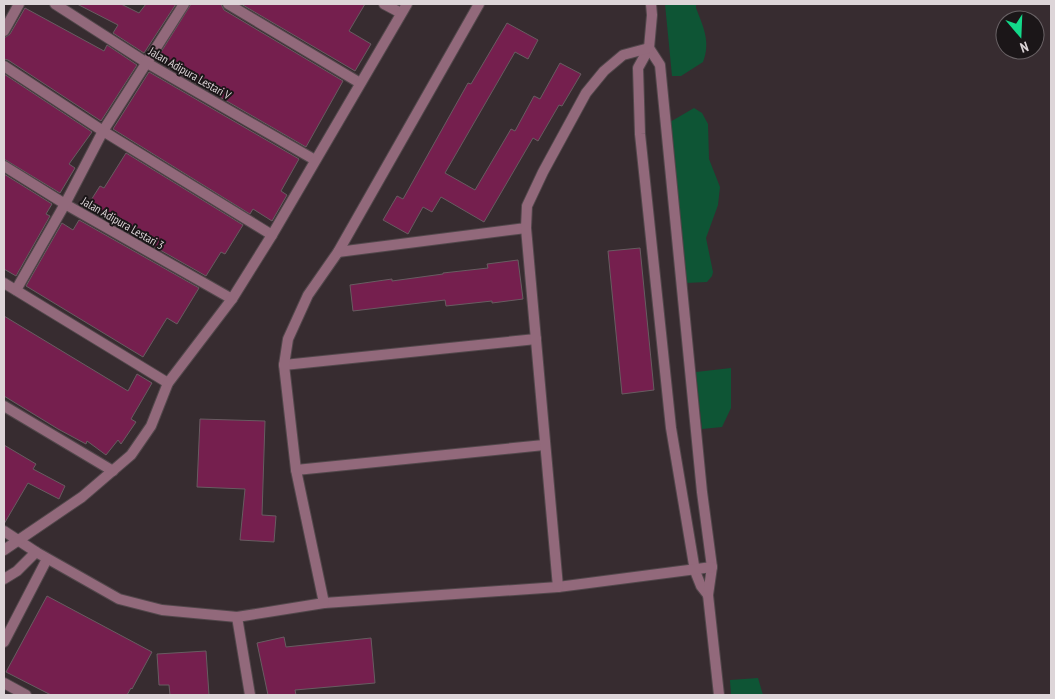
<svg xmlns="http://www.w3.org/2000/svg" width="1055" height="699" font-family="'PT Sans Narrow',sans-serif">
  <rect width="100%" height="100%" fill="#372c30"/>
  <g fill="#0e5535">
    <path d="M665,4H696V8C703,26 711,42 703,62L681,76H672Z"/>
    <polygon points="694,108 702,113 708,124 709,159 720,187 718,205 706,238 713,272 712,276 707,282 685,283 670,122"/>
    <polygon points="731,368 731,408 722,427 702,429 696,372"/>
    <polygon points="758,678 763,695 731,695 730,680"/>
  </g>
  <g fill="#751f4e" stroke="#685c61">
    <polygon points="77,4 121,4 139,13 146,4 176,4 144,53 113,33 118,25"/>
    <polygon points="191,4 221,4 224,10 343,81 306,147 156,60"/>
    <polygon points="241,4 365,4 349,31 371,44 355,71"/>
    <polygon points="25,8 104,51 107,45 137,65 101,121 8,60 4,59 4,38 10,34"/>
    <polygon points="507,23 538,40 528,59 515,52 445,173 475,190 511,129 515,131 534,96 540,99 560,63 581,74 562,106 559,105 538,141 533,138 484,222 441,197 432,212 423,207 408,234 383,220 397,196 403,199 468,83 471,84"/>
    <polygon points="149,72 299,159 281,191 287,195 272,221 253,209 250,214 113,129"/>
    <polygon points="4,74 92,132 69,164 75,168 60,193 4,159"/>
    <polygon points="126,153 243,225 225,254 221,252 206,276 86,208 100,186 104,188"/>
    <polygon points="4,174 52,204 46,214 50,216 16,276 4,269"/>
    <polygon points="79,220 199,288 177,324 167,318 143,357 26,286 62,223 73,230"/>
    <polygon points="640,248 654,390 622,394 608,251"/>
    <polygon points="518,260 523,299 492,303 492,301 446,306 445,300 353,311 350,285 392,279 392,281 443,274 443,273 488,268 487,264"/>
    <polygon points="4,316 128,391 137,374 152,383 131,419 136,422 121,444 118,440 106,455 87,441 86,444 58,429 4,396"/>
    <polygon points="200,419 265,421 262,515 276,516 274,542 240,540 245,489 197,487"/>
    <polygon points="4,445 36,464 33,469 65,486 59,499 28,483 4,524"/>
    <polygon points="47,596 152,652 132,689 131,688 127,695 51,695 6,672"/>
    <polygon points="284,637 286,647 371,638 375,683 295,690 296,695 268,695 257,643"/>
    <polygon points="206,651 209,695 170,695 169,685 159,685 157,654"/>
  </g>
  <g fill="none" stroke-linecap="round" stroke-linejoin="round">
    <defs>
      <g id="minor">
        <polyline points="55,4 147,63 315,160"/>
        <polyline points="228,4 360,83"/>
        <polyline points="384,4 401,13"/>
        <polyline points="651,4 652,15 649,48 638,68 640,134 671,428 695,571 701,586 708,595"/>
        <polyline points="4,31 19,4"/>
        <polyline points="649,48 660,65 702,492 712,567 708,595 719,695"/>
        <polyline points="4,66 103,131 272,235"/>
        <polyline points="4,166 65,204 232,299"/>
        <polyline points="338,252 526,228"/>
        <polyline points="4,283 168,383"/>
        <polyline points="16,290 65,204 103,131 184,4"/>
        <polyline points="284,365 536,339"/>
        <polyline points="4,406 113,471"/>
        <polyline points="296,470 544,445"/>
        <polyline points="4,531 36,552 119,599 162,610 237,617 324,603 558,587 712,567"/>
        <polyline points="4,550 82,497 131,455 151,426 168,383 232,299 272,235 407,4"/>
        <polyline points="4,579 17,571 36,552"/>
        <polyline points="558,587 526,228 527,206 543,172 586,93 604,71 623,55 649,48"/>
        <polyline points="324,603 296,470 284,365 288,339 308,295 338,252 479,4"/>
        <polyline points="237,617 250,695"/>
        <polyline points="4,642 47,559"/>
        <polyline points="4,683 26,695"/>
      </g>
    </defs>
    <use href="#minor" stroke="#52474b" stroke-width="12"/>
    <use href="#minor" stroke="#92697b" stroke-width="10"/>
  </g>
  <g text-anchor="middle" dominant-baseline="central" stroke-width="4" stroke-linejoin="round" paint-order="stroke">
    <g font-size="12" fill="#ddd5d8" stroke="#1b1618">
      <text transform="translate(190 73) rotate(30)">Jalan Adipura Lestari V</text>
      <text transform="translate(123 223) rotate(30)">Jalan Adipura Lestari 3</text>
    </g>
  </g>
  <rect width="1055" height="699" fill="none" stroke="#ddd5d8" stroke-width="10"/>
  <g transform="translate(1020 35) rotate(161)"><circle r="24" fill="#1b1618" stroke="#696265"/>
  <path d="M0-4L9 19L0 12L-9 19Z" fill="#13d98a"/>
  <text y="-8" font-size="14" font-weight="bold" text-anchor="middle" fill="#ddd5d8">N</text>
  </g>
</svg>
